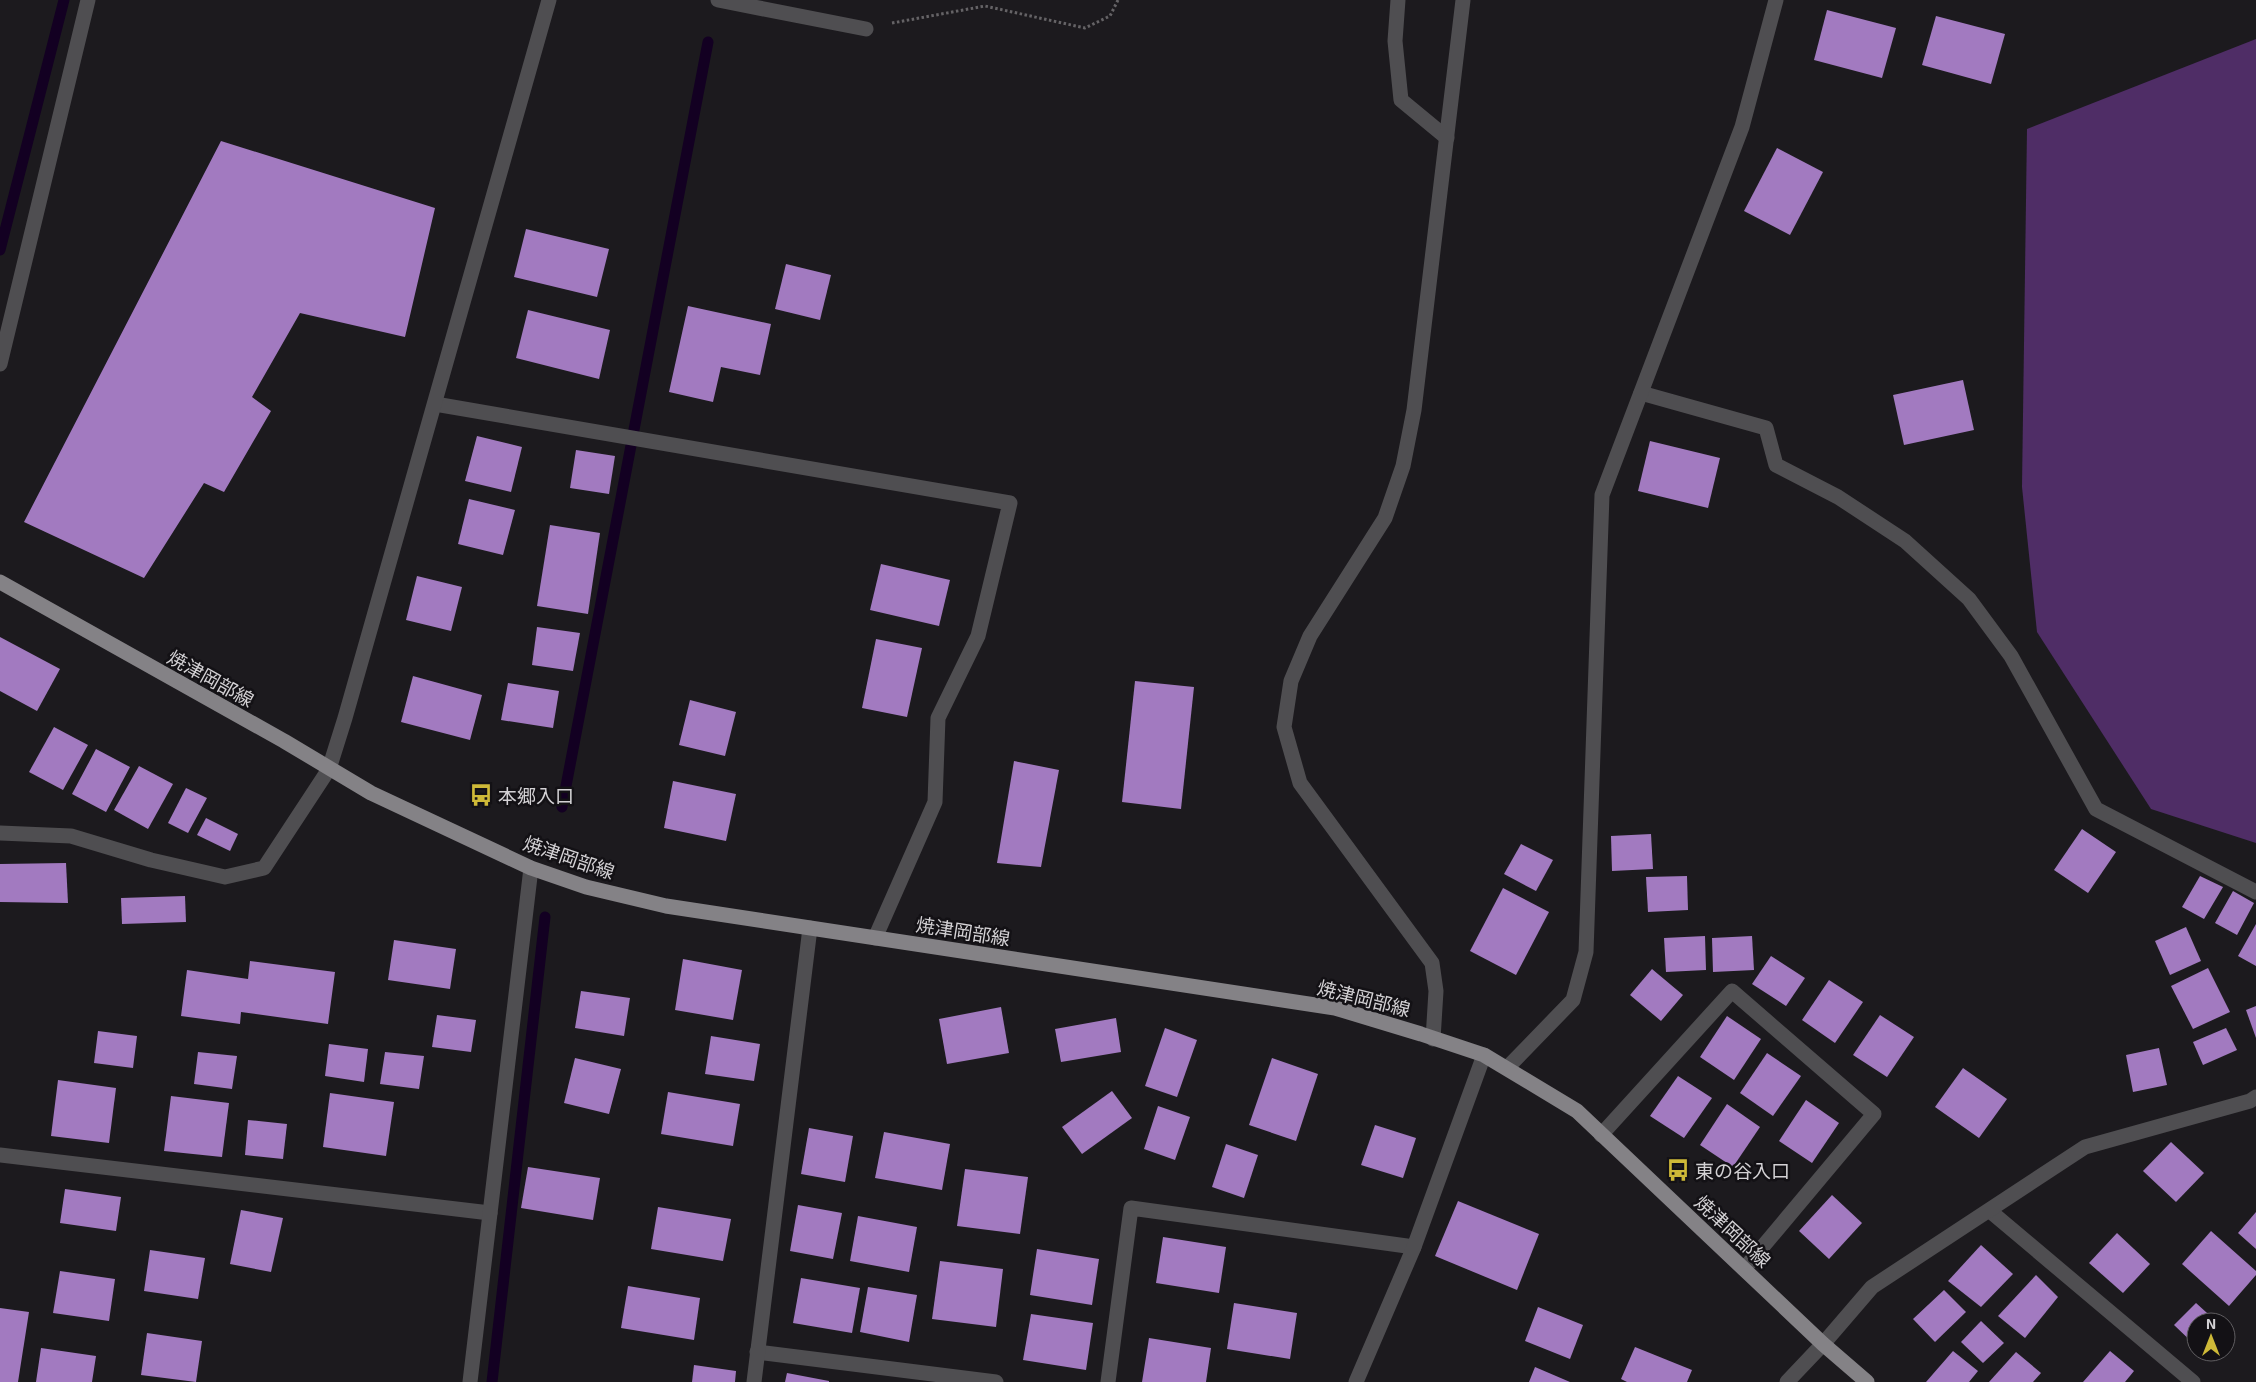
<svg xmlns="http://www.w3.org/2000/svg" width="2256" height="1382" font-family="'Exo 2','Noto Sans JP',sans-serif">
  <rect width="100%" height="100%" fill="#1c1a1e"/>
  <polygon fill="#4f2d66" points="2256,39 2256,843 2151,809 2037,632 2022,487 2027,129"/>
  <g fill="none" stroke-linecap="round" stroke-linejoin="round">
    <g stroke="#130022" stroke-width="11">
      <polyline points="0,250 64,0"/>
      <polyline points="562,807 708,42"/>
      <polyline points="492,1382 545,917"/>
    </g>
  </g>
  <g fill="#a27ac0">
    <polygon points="1827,10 1896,28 1882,78 1814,60"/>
    <polygon points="1936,16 2005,34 1991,84 1922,65"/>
    <polygon points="221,141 435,208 405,337 300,313 252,397 271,411 224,492 204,483 144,578 24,522"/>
    <polygon points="1777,148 1823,172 1790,235 1744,211"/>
    <polygon points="526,229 609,249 597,297 514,277"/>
    <polygon points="786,264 831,275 820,320 775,309"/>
    <polygon points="688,306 771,324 760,375 721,367 713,402 669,392"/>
    <polygon points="528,310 610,330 599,379 516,358"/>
    <polygon points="1963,380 1974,430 1904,445 1893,395"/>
    <polygon points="477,436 522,447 511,492 465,481"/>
    <polygon points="1650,441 1720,458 1708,508 1638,491"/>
    <polygon points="576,450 615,456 609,494 570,488"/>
    <polygon points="469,499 515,510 503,555 458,544"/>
    <polygon points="550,525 600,533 588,614 537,606"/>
    <polygon points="881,564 950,580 939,626 870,610"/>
    <polygon points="417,576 462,587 451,631 406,620"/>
    <polygon points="537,627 580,633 573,671 532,665"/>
    <polygon points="0,637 60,669 37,711 0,691"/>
    <polygon points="876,639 922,648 907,717 862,708"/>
    <polygon points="413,676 482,695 470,740 401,722"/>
    <polygon points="1135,681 1194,687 1181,809 1122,802"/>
    <polygon points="508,683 559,691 553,728 501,720"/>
    <polygon points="690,700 736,712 725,756 679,745"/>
    <polygon points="54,727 88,745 63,790 29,772"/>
    <polygon points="96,749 130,767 106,812 72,794"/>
    <polygon points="1014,761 1059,770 1041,867 997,863"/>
    <polygon points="139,766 173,784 148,829 114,810"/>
    <polygon points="673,781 736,794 726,841 664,828"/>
    <polygon points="186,788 207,798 188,833 168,823"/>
    <polygon points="206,818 238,834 230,851 197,835"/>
    <polygon points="2082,829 2116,852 2088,893 2054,870"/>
    <polygon points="1651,834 1653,869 1612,871 1611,836"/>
    <polygon points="1521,844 1553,860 1536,891 1504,874"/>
    <polygon points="66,863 68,903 0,902 0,864"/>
    <polygon points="1687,876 1688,910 1648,912 1646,877"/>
    <polygon points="2200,876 2223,887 2204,919 2182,907"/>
    <polygon points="1503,888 1549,912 1516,975 1470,951"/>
    <polygon points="2233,891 2254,903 2237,935 2215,923"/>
    <polygon points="185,896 186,922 122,924 121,898"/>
    <polygon points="2256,924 2256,966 2238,956"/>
    <polygon points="2186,927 2201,961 2170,975 2155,941"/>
    <polygon points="1705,936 1706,970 1666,972 1664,938"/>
    <polygon points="1752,936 1754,970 1713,972 1712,938"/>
    <polygon points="394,940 456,949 450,989 388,980"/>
    <polygon points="1771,956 1805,978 1786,1006 1752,984"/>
    <polygon points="683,959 742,970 733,1020 675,1010"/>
    <polygon points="250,961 335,972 328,1024 241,1012 240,1024 181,1016 187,970 248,979"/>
    <polygon points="2208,968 2230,1012 2193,1029 2171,986"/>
    <polygon points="1652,969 1683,995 1661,1021 1630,995"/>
    <polygon points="1829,980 1863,1002 1835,1043 1802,1020"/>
    <polygon points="581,991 630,998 624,1036 575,1028"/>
    <polygon points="2256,1006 2256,1038 2246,1010"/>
    <polygon points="1001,1007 1009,1053 947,1064 939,1019"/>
    <polygon points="437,1015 476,1020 471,1052 432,1047"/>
    <polygon points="1880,1015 1914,1037 1887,1077 1853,1055"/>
    <polygon points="1727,1016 1761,1039 1734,1080 1700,1057"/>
    <polygon points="1116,1018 1121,1052 1061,1062 1055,1029"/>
    <polygon points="1165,1028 1197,1040 1177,1097 1145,1086"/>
    <polygon points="2226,1028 2237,1050 2203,1065 2193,1042"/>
    <polygon points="98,1031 137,1036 133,1068 94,1063"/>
    <polygon points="711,1036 760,1044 754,1081 705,1074"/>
    <polygon points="329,1044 368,1049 364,1082 325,1076"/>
    <polygon points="2159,1048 2167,1085 2133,1092 2126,1055"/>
    <polygon points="198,1052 237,1056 232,1089 194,1084"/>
    <polygon points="385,1052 424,1056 419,1089 380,1084"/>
    <polygon points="1767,1053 1801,1076 1773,1116 1740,1093"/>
    <polygon points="575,1058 621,1069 609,1114 564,1103"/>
    <polygon points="1272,1058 1318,1074 1296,1141 1249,1125"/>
    <polygon points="1963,1068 2007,1099 1979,1138 1935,1107"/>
    <polygon points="1678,1076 1712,1098 1684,1138 1650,1116"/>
    <polygon points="58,1080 116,1088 109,1143 51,1136"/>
    <polygon points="1112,1091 1132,1118 1082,1154 1062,1127"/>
    <polygon points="668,1092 740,1104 733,1146 661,1134"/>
    <polygon points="330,1093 394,1102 386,1156 323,1147"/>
    <polygon points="171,1096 229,1103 222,1157 164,1151"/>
    <polygon points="1806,1100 1839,1123 1812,1163 1779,1141"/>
    <polygon points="1727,1104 1760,1127 1733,1167 1700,1145"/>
    <polygon points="1158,1106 1190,1117 1175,1160 1144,1149"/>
    <polygon points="248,1120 287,1124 283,1159 245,1155"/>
    <polygon points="1375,1125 1416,1138 1403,1178 1361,1165"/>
    <polygon points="809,1128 853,1136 845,1182 801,1174"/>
    <polygon points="884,1132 950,1144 942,1190 875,1178"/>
    <polygon points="2171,1142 2204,1173 2176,1202 2143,1171"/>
    <polygon points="1226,1144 1258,1155 1244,1198 1212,1187"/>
    <polygon points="528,1167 600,1178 593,1220 521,1208"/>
    <polygon points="965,1169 1028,1177 1020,1234 957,1226"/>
    <polygon points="65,1189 121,1197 116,1231 60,1223"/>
    <polygon points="1832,1195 1862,1223 1829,1259 1799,1231"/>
    <polygon points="1458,1201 1539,1234 1517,1290 1435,1256"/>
    <polygon points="798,1205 842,1213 833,1259 790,1251"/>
    <polygon points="658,1207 731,1219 723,1261 651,1249"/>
    <polygon points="241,1210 283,1218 271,1272 230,1264"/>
    <polygon points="2256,1212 2256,1249 2238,1233"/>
    <polygon points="858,1216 917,1227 909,1272 850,1261"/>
    <polygon points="2211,1231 2256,1271 2256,1275 2229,1306 2182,1264"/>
    <polygon points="2117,1233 2150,1264 2123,1293 2089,1263"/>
    <polygon points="1163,1237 1226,1247 1219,1293 1156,1283"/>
    <polygon points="1981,1245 2013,1274 1981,1307 1948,1281"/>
    <polygon points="1037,1249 1099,1259 1092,1305 1030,1295"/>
    <polygon points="150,1250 205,1258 198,1299 144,1291"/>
    <polygon points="940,1261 1003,1269 996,1327 932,1319"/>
    <polygon points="60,1271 115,1279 109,1321 53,1313"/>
    <polygon points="2036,1275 2058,1297 2025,1338 1998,1316"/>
    <polygon points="801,1278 860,1288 852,1333 793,1323"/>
    <polygon points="628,1286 700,1298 694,1340 621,1328"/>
    <polygon points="868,1287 917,1295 909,1342 860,1332"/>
    <polygon points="1944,1290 1966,1312 1935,1342 1913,1319"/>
    <polygon points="1234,1303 1297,1313 1290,1359 1227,1349"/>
    <polygon points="2196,1303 2217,1322 2196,1322 2196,1346 2174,1325"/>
    <polygon points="1538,1307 1583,1325 1570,1359 1525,1341"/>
    <polygon points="0,1308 29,1312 18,1382 0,1382"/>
    <polygon points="1031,1314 1093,1323 1086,1370 1023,1360"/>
    <polygon points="1981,1321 2004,1343 1983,1363 1961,1342"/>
    <polygon points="147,1333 202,1341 196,1382 141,1375"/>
    <polygon points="1149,1338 1211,1348 1206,1382 1142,1382"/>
    <polygon points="1635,1347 1692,1370 1687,1382 1627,1382 1621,1379"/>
    <polygon points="41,1348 96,1356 92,1382 36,1382"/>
    <polygon points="1953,1351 1978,1371 1969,1382 1926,1382"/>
    <polygon points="2110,1351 2134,1371 2125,1382 2083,1382"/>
    <polygon points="2016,1352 2041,1373 2033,1382 1989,1382"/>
    <polygon points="694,1365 736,1371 735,1382 692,1382"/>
    <polygon points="1535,1367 1570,1382 1529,1382"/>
    <polygon points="787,1373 829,1381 829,1382 785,1382"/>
  </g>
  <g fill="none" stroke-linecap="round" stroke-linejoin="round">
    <polyline stroke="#656366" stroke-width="3" stroke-dasharray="2.5 2.5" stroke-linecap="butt" points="892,23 985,6 1085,28 1110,16 1118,0"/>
    <g stroke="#4f4e51" stroke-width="15">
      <polyline points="718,0 866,29"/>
      <polyline points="1398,0 1395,41 1401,100 1447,138"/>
      <polyline points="0,364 88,0"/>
      <polyline points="1641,393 1766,428 1776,465 1838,497 1905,541 1969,599 2011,656 2096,809 2256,892"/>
      <polyline points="435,404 1010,503 978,636 938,718 935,802 875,938"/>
      <polyline points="0,833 71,836 151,860 225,877 264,868 329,769 345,718 549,0"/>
      <polyline points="1433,1039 1436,991 1432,963 1300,783 1284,727 1291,681 1310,636 1385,518 1403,466 1414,410 1463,0"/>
      <polyline points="1507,1068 1573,1000 1586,952 1602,495 1742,127 1776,0"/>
      <polyline points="1601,1135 1732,991 1874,1114 1744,1269"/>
      <polyline points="0,1155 490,1213"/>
      <polyline points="1990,1211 2193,1382"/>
      <polyline points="757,1352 996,1382"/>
      <polyline points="470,1382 531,868"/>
      <polyline points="754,1382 810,928"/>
      <polyline points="1108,1382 1131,1208 1414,1247"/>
      <polyline points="1356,1382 1414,1247 1484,1055"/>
      <polyline points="1787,1382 1823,1344 1872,1287 2085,1147 2250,1101 2256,1097"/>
    </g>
    <polyline stroke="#848286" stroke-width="15" points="0,582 284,741 371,793 531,868 586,887 666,906 1335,1008 1421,1034 1484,1055 1577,1111 1823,1344 1867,1382"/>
  </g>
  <defs>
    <symbol id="bus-bare" viewBox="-9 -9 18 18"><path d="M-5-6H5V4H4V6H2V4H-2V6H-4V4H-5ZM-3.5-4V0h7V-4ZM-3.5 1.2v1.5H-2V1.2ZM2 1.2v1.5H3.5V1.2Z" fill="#ceb938" stroke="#131115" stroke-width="2.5" paint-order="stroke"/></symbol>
  </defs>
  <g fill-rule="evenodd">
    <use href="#bus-bare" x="465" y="779" width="32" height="32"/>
    <use href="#bus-bare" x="1662" y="1154" width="32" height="32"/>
  </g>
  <g text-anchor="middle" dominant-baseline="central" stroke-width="5" stroke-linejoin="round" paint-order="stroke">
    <g font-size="19" fill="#d3d1d4" stroke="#131115">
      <text transform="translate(211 678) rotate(29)">焼津岡部線</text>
      <text transform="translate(569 857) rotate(19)">焼津岡部線</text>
      <text transform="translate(963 931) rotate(9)">焼津岡部線</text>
      <text transform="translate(1364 998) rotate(14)">焼津岡部線</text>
      <text transform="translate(1733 1231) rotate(43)">焼津岡部線</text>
    </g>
    <g font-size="19" fill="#d3d1d4" stroke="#131115" text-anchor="start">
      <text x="498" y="795">本郷入口</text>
      <text x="1695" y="1170">東の谷入口</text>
    </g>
  </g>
  <g transform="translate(2211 1337)"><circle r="24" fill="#131115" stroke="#605e61"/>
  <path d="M0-4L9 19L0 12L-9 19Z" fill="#ceb938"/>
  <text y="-8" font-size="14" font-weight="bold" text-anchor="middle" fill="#d3d1d4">N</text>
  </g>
</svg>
